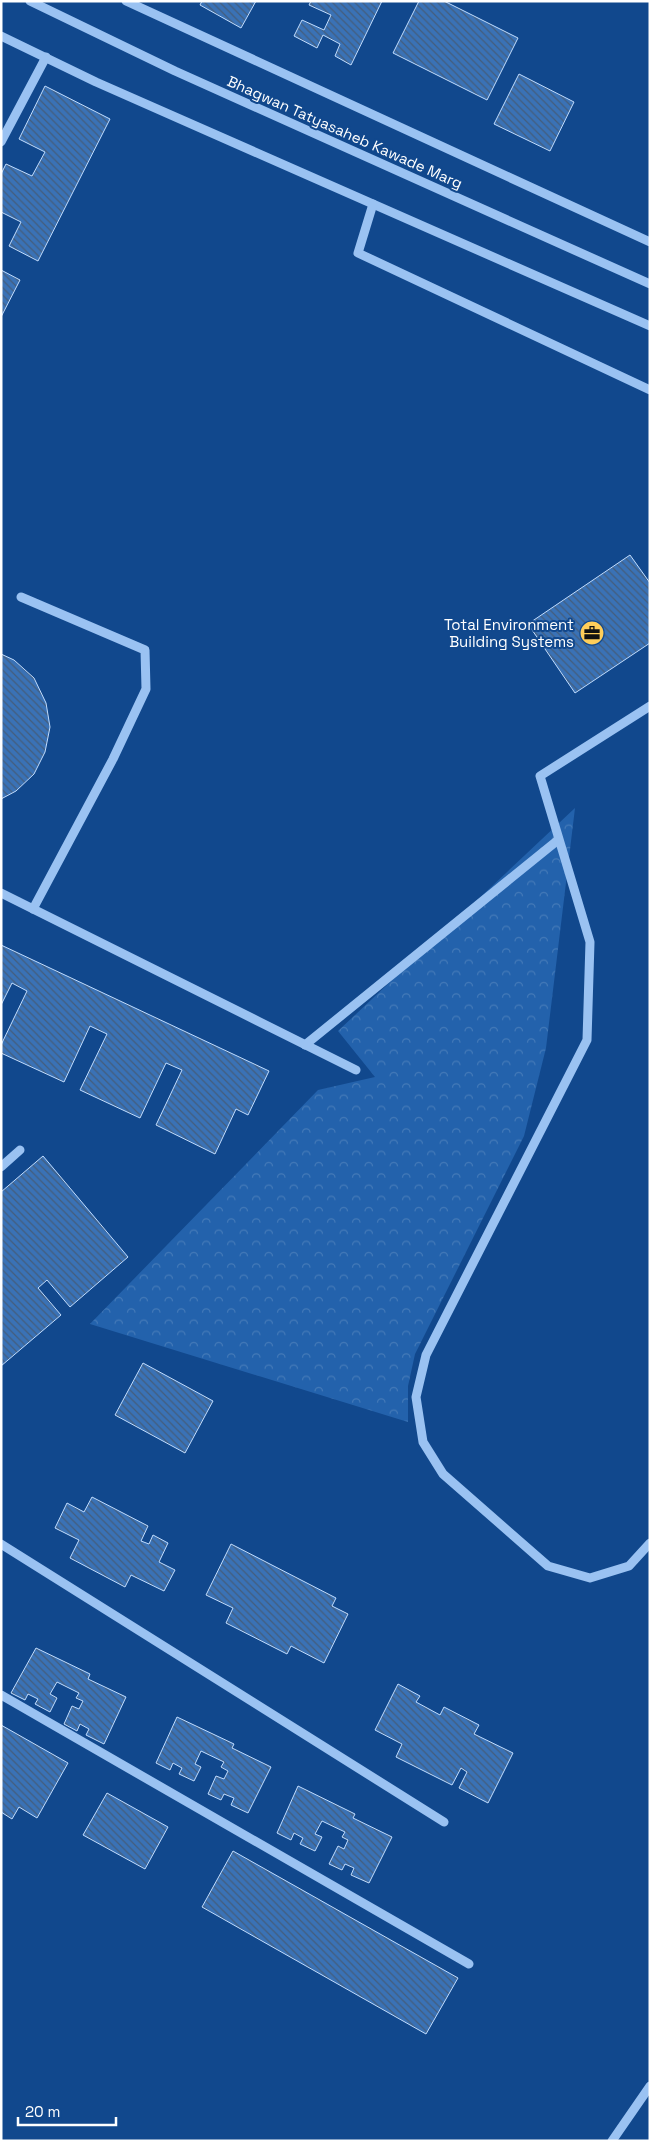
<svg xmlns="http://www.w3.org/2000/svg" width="651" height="2142" font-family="'Space Grotesk',sans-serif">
  <defs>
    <pattern id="forest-crowns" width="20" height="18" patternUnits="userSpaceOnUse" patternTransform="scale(1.25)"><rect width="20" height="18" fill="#2362ac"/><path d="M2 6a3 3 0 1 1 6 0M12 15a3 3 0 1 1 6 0" fill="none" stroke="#447ab8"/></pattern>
    <pattern id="building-back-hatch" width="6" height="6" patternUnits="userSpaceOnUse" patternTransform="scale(1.25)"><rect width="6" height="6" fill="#3a72b6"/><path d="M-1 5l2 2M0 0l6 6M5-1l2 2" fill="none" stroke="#445d7c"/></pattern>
  </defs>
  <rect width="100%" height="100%" fill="#11488d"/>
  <polygon fill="url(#forest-crowns)" points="575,808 546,1048 524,1136 415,1354 408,1386 408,1422 90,1324 318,1090 375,1077 338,1031"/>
  <g fill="url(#building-back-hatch)" stroke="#c1dcfd">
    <polygon points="202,1 256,1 241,28 200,5"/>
    <polygon points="311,1 382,1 351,65 335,56 340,44 323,35 317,48 294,36 302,20 324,30 331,15 309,5"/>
    <polygon points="419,1 444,1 518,38 487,100 393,53"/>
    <polygon points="519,74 574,102 550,151 494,124"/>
    <polygon points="45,86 110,119 38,261 9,246 21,222 1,212 1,174 6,164 32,176 45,152 19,139"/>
    <polygon points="1,270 20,280 1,317"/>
    <polygon points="630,555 650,583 650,643 575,693 528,624"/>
    <polygon points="1,654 14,660 34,678 46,703 50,727 45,752 34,774 16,791 1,799"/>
    <polygon points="1,945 269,1071 248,1115 236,1109 215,1154 156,1125 182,1070 166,1063 140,1118 80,1090 107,1034 90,1026 64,1082 1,1053 1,1045 27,991 12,983 1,1005"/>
    <polygon points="43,1156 128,1257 70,1307 47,1280 38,1288 61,1315 1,1366 1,1192"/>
    <polygon points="143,1363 213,1401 185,1453 115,1415"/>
    <polygon points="92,1497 148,1526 141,1541 149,1544 153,1535 168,1543 159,1562 175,1570 164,1591 131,1575 125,1587 70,1558 79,1540 55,1528 67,1503 84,1512"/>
    <polygon points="231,1544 336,1598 332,1606 348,1614 324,1663 291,1646 287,1654 226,1623 233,1608 206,1595"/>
    <polygon points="36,1648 90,1674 88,1679 126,1697 104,1744 86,1735 89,1729 80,1724 77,1731 64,1724 72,1706 79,1709 83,1701 76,1698 79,1693 57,1682 50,1694 57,1698 50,1712 35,1704 38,1699 28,1694 25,1700 11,1693"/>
    <polygon points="398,1684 420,1696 416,1702 440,1715 444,1707 479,1725 474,1734 513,1753 488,1803 459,1788 467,1772 461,1768 452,1785 396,1757 402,1744 375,1730"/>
    <polygon points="177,1717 234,1744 232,1748 271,1767 248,1813 231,1805 234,1798 224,1794 221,1800 208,1794 216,1776 224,1779 228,1771 221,1767 224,1762 201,1751 195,1764 201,1767 194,1781 179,1774 182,1768 173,1763 170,1770 156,1763"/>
    <polygon points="1,1725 68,1763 37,1818 19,1807 12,1819 1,1812"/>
    <polygon points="298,1786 355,1814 353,1818 392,1837 369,1883 351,1875 354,1868 345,1864 342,1870 329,1864 338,1846 344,1849 348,1840 342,1837 345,1832 322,1821 315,1834 322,1837 315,1851 300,1844 303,1838 294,1833 291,1840 277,1833"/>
    <polygon points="107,1793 168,1827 145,1869 83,1835"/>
    <polygon points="233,1851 458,1978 426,2034 202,1907"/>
  </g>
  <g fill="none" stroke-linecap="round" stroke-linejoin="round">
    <g stroke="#9ac2f2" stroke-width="9">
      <polyline points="30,1 175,71 650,284"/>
      <polyline points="126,1 650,242"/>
      <polyline points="1,36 96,82 650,326"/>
      <polyline points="1,142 46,57"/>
      <polyline points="373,204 358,253 650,390"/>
      <polyline points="21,597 145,650 146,689 113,759 33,909"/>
      <polyline points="650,706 540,776 590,942 587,1040 426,1355 416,1397 423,1442 443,1474 548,1566 590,1578 629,1566 650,1543"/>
      <polyline points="1,893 356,1070"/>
      <polyline points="305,1045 558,840"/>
      <polyline points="1,1167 20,1150"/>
      <polyline points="1,1544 444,1822"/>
      <polyline points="1,1695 469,1964"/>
      <polyline points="612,2141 650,2086"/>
    </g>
  </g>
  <defs>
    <symbol id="office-disc" viewBox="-11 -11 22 22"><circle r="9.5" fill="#ffce5a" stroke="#11488d"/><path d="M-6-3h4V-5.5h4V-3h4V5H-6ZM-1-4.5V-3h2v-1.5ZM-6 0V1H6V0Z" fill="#111"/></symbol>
  </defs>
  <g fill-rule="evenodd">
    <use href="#office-disc" x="578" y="619" width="28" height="28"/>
  </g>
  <g text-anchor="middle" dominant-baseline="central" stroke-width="4" stroke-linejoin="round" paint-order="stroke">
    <g font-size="15" fill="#fff" stroke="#11488d">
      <text transform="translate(345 132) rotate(24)">Bhagwan Tatyasaheb Kawade Marg</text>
    </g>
    <g font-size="15" fill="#fff" stroke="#11488d" text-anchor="end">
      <text x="574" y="624">Total Environment<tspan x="574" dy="17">Building Systems</tspan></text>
    </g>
  </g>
  <rect width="651" height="2142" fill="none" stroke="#ffffff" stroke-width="5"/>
  <path d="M18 2117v8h98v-8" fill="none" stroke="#ffffff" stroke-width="2.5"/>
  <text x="25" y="2117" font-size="15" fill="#ffffff" stroke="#11488d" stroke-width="4" paint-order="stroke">20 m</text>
</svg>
